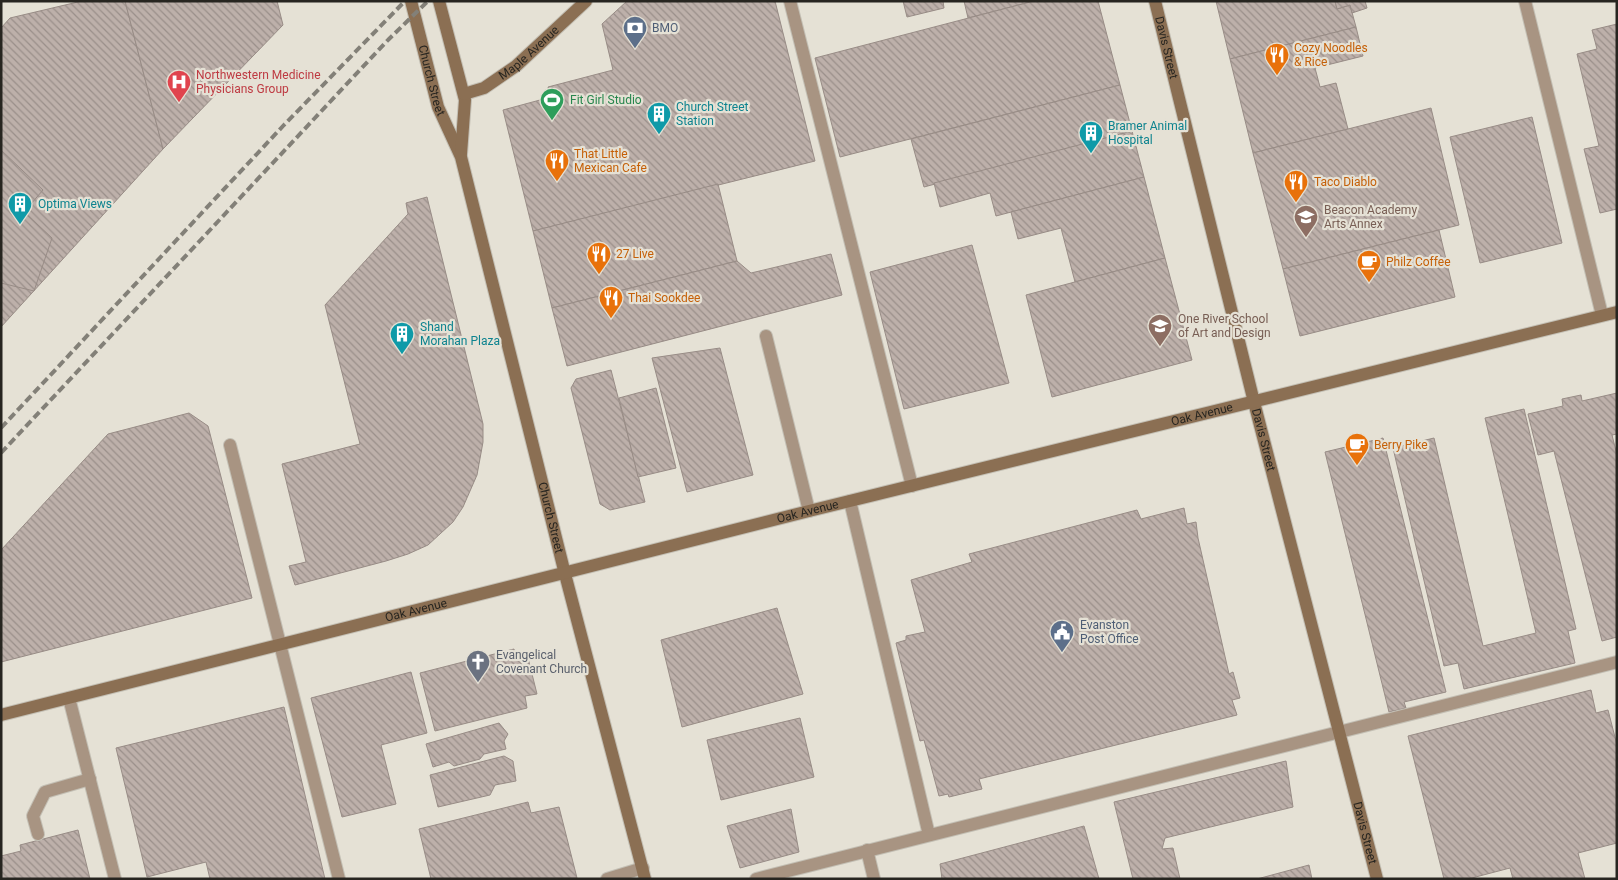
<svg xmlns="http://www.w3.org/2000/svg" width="1618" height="880" font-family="Roboto,sans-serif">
  <defs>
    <pattern id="building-back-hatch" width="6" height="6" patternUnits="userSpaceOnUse" patternTransform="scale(1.25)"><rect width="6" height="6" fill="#bdb0aa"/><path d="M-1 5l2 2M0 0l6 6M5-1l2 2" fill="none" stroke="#9a8f8a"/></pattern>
  </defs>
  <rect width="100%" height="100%" fill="#e5e1d5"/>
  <g fill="url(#building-back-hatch)" stroke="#988c86">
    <polygon points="82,1 125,1 163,149 1,327 1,28 10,18"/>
    <polygon points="125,1 277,1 283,25 163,149"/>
    <polygon points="627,1 775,1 815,161 533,231 503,110 551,97 548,87 613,70 602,24"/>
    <polygon points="903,1 943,1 944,8 907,17"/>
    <polygon points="964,1 1034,1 968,18"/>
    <polygon points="1034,1 1098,1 1120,85 840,157 815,58"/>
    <polygon points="1216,1 1335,1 1337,9 1350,5 1356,27 1230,59"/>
    <polygon points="1335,1 1365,1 1367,8 1352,13 1350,5 1337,9"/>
    <polygon points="1617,24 1617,209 1600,213 1584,149 1599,146 1577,54 1597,49 1592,30"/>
    <polygon points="1356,27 1363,56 1315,68 1320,87 1336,83 1348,129 1253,153 1230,59"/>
    <polygon points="1120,85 1132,131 924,187 911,139"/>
    <polygon points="1431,108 1459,225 1283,269 1253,153"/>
    <polygon points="1532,117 1562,243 1480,263 1450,137"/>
    <polygon points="1132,131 1144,177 996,216 990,193 940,207 934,183"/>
    <polygon points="1,150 43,190 24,212 52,238 34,291 1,283"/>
    <polygon points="1144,177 1165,258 1075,282 1061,228 1018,239 1011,212"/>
    <polygon points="718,184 737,261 552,308 533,231"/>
    <polygon points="427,197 483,424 483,442 477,475 463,507 453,522 428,545 408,554 386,561 295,585 289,566 306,562 282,464 360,444 325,305 408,214 406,203"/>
    <polygon points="1439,230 1455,297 1300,336 1283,269"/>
    <polygon points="972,245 1009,383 904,409 870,272"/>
    <polygon points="831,254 842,295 567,366 552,308 737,261 751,273"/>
    <polygon points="1165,258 1192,360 1052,397 1026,295"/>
    <polygon points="720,348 753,475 687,492 652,358"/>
    <polygon points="611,370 645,502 610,510 600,504 571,388 576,379"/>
    <polygon points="656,388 676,468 638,477 619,398"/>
    <polygon points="1617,393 1617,434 1612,435 1617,455 1617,637 1602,641 1554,451 1538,455 1528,414 1563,406 1562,399 1581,395 1582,401"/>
    <polygon points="1524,409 1576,629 1568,631 1575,663 1464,689 1458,663 1444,666 1393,448 1434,438 1483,646 1536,633 1485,418"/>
    <polygon points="189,413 208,426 252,598 1,662 1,550 108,434"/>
    <polygon points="1383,438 1446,692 1404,702 1406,708 1389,712 1325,452"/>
    <polygon points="1184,508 1187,524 1196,522 1198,538 1229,674 1233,672 1240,698 1232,700 1237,715 979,779 982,789 949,797 948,794 939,796 924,740 920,741 896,643 906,640 906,636 925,632 911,580 972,562 969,554 1137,510 1141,519"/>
    <polygon points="777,608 803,694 682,727 661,640"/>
    <polygon points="514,649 516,661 528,658 537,694 525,696 527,708 435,731 420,673"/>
    <polygon points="411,672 427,733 381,745 396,804 342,817 311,698"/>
    <polygon points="1591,690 1596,713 1608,710 1617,745 1617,843 1578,853 1585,879 1513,879 1510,868 1468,879 1444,879 1408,736"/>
    <polygon points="284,707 325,879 210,879 206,862 147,877 116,748"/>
    <polygon points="800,718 814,777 721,800 707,740"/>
    <polygon points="499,723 508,734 504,741 506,749 484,754 480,759 454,766 449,762 433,767 426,744"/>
    <polygon points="504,756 513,761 516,781 495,785 490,795 438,807 430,775"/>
    <polygon points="1286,761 1293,807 1165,838 1162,849 1173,848 1180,879 1133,879 1114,802"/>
    <polygon points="528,802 531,813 559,807 577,878 431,879 419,829"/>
    <polygon points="791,809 799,852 740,868 727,826"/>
    <polygon points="1084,826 1099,879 942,879 940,864"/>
    <polygon points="78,830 90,879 1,879 1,856 21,851 20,845"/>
    <polygon points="1309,865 1312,879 1257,879"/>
  </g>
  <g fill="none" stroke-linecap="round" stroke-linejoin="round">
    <defs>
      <g id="lane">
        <polyline points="790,1 912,486"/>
        <polyline points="1525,1 1602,315"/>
        <polyline points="766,336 809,511"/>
        <polyline points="230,445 339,879"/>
        <polyline points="850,501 929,835"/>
        <polyline points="69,698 115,879"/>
        <polyline points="38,834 33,816 45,792 90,779"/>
        <polyline points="867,850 874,879"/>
        <polyline points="607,879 643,868"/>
        <polyline points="756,879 1617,662"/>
      </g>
      <g id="secondary">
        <path id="s1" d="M411,1L438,107L461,157L565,574L645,879"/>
        <polyline points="439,1 465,100 461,154"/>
        <path id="s2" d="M1155,1L1254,402L1377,879"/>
        <path id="s3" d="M464,94L484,88L516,66L586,1"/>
        <path id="s4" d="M1,715L809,511L1617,312"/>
      </g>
    </defs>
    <use href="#lane" stroke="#c3bfb4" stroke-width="14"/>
    <use href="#secondary" stroke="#c3bfb4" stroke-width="14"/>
    <use href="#lane" stroke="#a89482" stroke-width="12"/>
    <use href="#secondary" stroke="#8b6f53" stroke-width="12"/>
    <g stroke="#838078" stroke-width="4" stroke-dasharray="8 4" stroke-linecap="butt">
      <polyline points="1,428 283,126 405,1"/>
      <polyline points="1,453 388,40 428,1"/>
    </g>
  </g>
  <defs>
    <symbol id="bank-pin" viewBox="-11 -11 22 30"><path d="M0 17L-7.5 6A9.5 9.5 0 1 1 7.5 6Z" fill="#5c6f8a" stroke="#e5e1d5"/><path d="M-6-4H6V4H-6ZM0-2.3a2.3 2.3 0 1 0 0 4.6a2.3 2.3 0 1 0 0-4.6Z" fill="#fff"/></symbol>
    <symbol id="restaurant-pin" viewBox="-11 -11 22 30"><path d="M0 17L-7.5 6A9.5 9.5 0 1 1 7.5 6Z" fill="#e8710a" stroke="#e5e1d5"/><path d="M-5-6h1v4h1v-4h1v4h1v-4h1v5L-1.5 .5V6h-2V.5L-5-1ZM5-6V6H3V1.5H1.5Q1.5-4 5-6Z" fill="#fff"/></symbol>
    <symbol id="hospital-pin" viewBox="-11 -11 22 30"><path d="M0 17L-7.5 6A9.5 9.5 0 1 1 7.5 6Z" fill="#e0444e" stroke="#e5e1d5"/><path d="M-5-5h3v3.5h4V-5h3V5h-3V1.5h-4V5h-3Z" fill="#fff"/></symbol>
    <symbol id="stadium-pin" viewBox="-11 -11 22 30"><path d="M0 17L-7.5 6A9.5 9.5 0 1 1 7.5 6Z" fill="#2e9e5b" stroke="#e5e1d5"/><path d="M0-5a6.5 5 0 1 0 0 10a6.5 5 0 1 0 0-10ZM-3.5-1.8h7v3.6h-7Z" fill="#fff"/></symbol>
    <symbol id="building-pin" viewBox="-11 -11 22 30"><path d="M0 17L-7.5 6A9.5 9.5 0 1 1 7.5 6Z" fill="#0f9aa8" stroke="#e5e1d5"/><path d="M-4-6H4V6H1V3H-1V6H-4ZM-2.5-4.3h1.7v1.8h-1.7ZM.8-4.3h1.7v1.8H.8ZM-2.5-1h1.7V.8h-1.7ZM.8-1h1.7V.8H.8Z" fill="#fff"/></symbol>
    <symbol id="school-pin" viewBox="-11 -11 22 30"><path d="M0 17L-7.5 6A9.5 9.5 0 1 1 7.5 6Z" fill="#8d6e63" stroke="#e5e1d5"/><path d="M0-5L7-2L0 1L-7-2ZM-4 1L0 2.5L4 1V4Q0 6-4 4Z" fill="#fff"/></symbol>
    <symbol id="cafe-pin" viewBox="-11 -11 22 30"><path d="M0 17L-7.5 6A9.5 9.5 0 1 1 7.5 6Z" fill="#e8710a" stroke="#e5e1d5"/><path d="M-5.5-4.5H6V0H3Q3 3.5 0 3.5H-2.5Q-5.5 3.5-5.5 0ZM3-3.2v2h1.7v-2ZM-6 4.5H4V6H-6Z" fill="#fff"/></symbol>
    <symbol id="civic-pin" viewBox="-11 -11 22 30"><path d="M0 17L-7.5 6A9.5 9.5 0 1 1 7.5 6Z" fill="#5c6f8a" stroke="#e5e1d5"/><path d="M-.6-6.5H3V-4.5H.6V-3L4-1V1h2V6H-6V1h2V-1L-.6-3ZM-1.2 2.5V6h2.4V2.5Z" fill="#fff"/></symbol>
    <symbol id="church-pin" viewBox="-11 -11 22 30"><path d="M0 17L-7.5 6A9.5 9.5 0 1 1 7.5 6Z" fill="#6b7280" stroke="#e5e1d5"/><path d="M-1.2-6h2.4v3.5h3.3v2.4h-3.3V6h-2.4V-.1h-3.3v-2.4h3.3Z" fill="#fff"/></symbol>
  </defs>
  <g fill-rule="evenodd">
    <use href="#bank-pin" x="621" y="14" width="28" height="38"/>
    <use href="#restaurant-pin" x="1263" y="41" width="28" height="38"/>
    <use href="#hospital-pin" x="165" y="68" width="28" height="38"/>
    <use href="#stadium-pin" x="538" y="86" width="28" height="38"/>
    <use href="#building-pin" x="645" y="100" width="28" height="38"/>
    <use href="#building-pin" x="1077" y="119" width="28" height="38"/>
    <use href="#restaurant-pin" x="543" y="147" width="28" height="38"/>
    <use href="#restaurant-pin" x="1282" y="168" width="28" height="38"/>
    <use href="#building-pin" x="6" y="190" width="28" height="38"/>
    <use href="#school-pin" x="1292" y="203" width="28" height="38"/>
    <use href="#restaurant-pin" x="585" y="240" width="28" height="38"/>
    <use href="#cafe-pin" x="1355" y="248" width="28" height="38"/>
    <use href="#restaurant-pin" x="597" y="284" width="28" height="38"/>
    <use href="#school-pin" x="1146" y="312" width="28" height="38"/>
    <use href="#building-pin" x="388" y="320" width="28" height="38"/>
    <use href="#cafe-pin" x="1343" y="431" width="28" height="38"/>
    <use href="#civic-pin" x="1048" y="618" width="28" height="38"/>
    <use href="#church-pin" x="464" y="648" width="28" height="38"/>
  </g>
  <g text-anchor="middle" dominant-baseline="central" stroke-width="4.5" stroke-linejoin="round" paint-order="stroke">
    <g font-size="12" fill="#4e5e75" stroke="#e5e1d5" text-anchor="start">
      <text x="652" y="28">BMO</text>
      <text x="1080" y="625">Evanston<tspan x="1080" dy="14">Post Office</tspan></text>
    </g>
    <g font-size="12" fill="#272520" stroke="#e5e1d5">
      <text stroke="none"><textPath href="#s2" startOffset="48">Davis Street</textPath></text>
      <text stroke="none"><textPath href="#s3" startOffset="78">Maple Avenue</textPath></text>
      <text stroke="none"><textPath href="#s1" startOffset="82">Church Street</textPath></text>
      <text stroke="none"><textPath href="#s4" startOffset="1238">Oak Avenue</textPath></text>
      <text stroke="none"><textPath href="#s2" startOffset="452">Davis Street</textPath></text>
      <text stroke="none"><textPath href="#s4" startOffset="832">Oak Avenue</textPath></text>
      <text stroke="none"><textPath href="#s1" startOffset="536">Church Street</textPath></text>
      <text stroke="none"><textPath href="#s4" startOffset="428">Oak Avenue</textPath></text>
      <text stroke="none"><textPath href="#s2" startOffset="858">Davis Street</textPath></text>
    </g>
    <g font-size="12" fill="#c56008" stroke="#e5e1d5" text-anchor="start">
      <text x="1294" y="48">Cozy Noodles<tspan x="1294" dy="14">&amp; Rice</tspan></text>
      <text x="574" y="154">That Little<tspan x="574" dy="14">Mexican Cafe</tspan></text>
      <text x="1314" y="182">Taco Diablo</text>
      <text x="616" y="254">27 Live</text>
      <text x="1386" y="262">Philz Coffee</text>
      <text x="628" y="298">Thai Sookdee</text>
      <text x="1374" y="445">Berry Pike</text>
    </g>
    <g font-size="12" fill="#be3a42" stroke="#e5e1d5" text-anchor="start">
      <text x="196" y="75">Northwestern Medicine<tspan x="196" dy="14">Physicians Group</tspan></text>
    </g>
    <g font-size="12" fill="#27864d" stroke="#e5e1d5" text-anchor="start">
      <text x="570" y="100">Fit Girl Studio</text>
    </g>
    <g font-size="12" fill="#0d838f" stroke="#e5e1d5" text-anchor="start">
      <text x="676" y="107">Church Street<tspan x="676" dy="14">Station</tspan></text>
      <text x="1108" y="126">Bramer Animal<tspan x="1108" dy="14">Hospital</tspan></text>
      <text x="38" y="204">Optima Views</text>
      <text x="420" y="327">Shand<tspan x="420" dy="14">Morahan Plaza</tspan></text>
    </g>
    <g font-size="12" fill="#785e54" stroke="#e5e1d5" text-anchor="start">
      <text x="1324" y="210">Beacon Academy<tspan x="1324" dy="14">Arts Annex</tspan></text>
      <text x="1178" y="319">One River School<tspan x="1178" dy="14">of Art and Design</tspan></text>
    </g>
    <g font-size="12" fill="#5b616d" stroke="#e5e1d5" text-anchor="start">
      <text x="496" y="655">Evangelical<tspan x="496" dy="14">Covenant Church</tspan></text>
    </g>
  </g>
  <rect width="1618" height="880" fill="none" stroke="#272520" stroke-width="5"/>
</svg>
